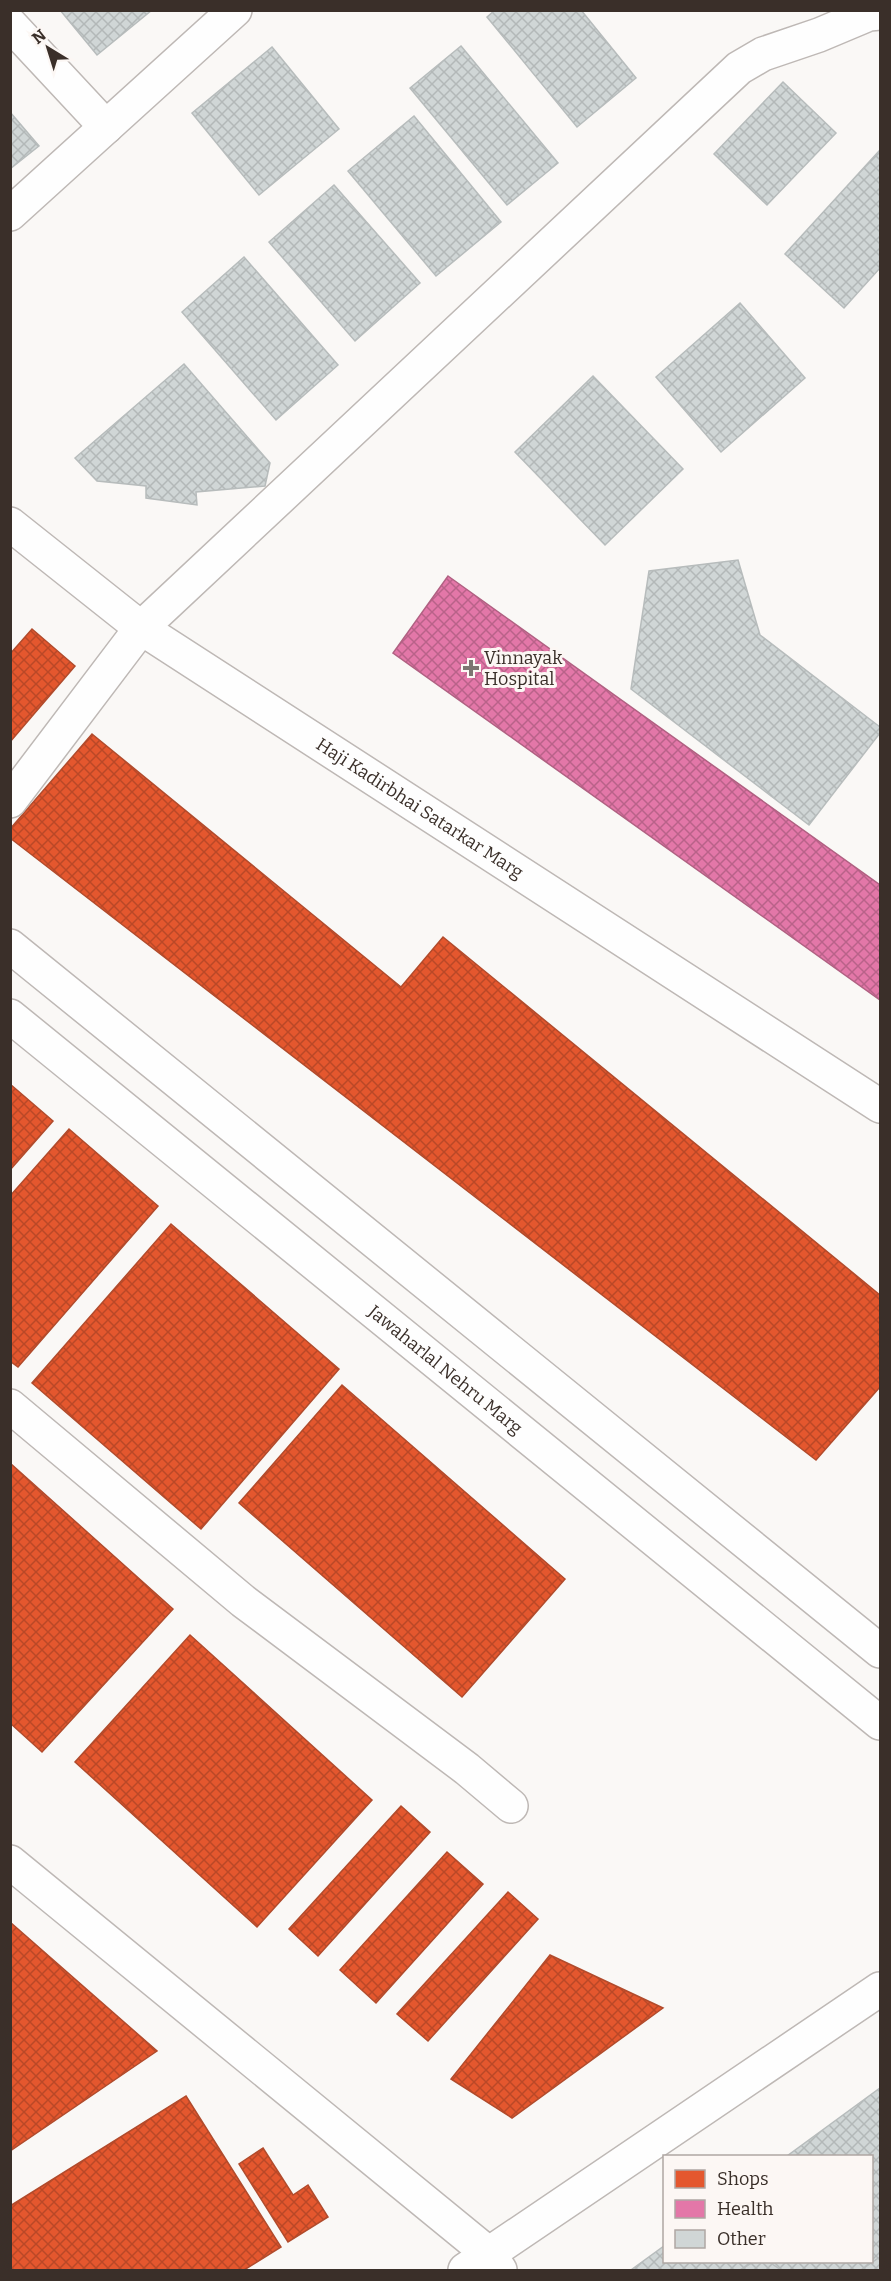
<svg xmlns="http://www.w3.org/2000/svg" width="891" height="2281" font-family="Bitter,serif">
  <defs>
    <pattern id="shops-cross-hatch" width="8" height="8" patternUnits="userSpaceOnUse" patternTransform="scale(1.5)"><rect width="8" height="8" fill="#e4572e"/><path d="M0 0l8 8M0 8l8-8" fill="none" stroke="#ba4827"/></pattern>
    <pattern id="health-cross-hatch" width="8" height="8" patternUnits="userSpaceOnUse" patternTransform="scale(1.5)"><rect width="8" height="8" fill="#e377a8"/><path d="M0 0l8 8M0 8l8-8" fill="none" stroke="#b96289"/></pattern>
    <pattern id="building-cross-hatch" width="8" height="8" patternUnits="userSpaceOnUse" patternTransform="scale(1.5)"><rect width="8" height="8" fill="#d0d6d6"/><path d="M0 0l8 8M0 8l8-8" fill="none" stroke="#b3b8b8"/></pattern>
  </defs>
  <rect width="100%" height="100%" fill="#faf8f6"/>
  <g fill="url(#shops-cross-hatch)" stroke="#b14b2c" stroke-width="1.5">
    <polygon points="32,629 75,666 10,742 10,654"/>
    <polygon points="92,734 401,987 443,937 880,1295 880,1387 816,1460 10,838 10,829"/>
    <polygon points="10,1084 53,1121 10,1170"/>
    <polygon points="69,1129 158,1206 18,1367 10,1361 10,1196"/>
    <polygon points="171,1224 339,1369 201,1529 32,1383"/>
    <polygon points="342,1385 565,1579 462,1697 239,1503"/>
    <polygon points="10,1463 173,1609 42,1752 10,1723"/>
    <polygon points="190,1635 372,1800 257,1927 75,1762"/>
    <polygon points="401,1806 430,1832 318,1956 289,1929"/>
    <polygon points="447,1852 483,1884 376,2003 340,1970"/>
    <polygon points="508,1892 538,1919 428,2041 397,2014"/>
    <polygon points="10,1922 157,2051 10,2151"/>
    <polygon points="550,1955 663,2008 512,2118 451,2079"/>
    <polygon points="186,2096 281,2247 244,2270 10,2270 10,2206"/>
    <polygon points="263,2148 293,2195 308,2185 328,2217 288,2242 239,2164"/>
  </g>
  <polygon fill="url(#health-cross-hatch)" stroke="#b06182" stroke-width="1.5" points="448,576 880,885 880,1000 393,653"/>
  <g fill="url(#building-cross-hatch)" stroke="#b7bcbc" stroke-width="1.5">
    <polygon points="60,10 152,10 97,55"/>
    <polygon points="495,10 581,10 636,78 577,127 487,17"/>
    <polygon points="461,46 558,163 507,205 410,88"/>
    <polygon points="272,47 339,129 259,195 192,113"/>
    <polygon points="783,82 836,133 767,205 714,154"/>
    <polygon points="10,112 39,146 10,169"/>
    <polygon points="414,116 501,222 436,276 348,171"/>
    <polygon points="880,150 880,268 844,308 785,254"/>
    <polygon points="334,185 420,283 355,341 269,242"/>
    <polygon points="244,257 338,365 276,420 182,312"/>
    <polygon points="740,303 805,378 721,452 656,377"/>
    <polygon points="184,364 270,463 265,486 196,492 197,505 146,498 146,486 97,481 75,458"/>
    <polygon points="593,376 683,469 605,545 515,452"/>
    <polygon points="738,560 760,635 880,727 880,733 809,825 631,689 649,571"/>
    <polygon points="880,2088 880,2270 631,2270 664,2246 664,2262 872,2262 872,2156 787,2156"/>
    <polygon points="880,2257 880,2270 861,2270"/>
    <polygon points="753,2262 769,2262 781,2270 740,2270"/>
  </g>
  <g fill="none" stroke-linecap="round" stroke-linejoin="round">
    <defs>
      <g id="minor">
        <polyline points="10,24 106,127"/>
        <polyline points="10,214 235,10"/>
        <polyline points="10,524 141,628 739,68 763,54 819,35 869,14 880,13"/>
        <path id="s1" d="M10,801L141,628L880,1106"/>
        <polyline points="10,1406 243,1601 467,1769 511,1806"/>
        <polyline points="10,1862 489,2254 500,2270"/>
        <polyline points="465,2270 880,1989"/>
      </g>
      <g id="major">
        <polyline points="10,946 880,1651"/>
        <path id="s2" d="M10,1016L880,1723"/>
      </g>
    </defs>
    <use href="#minor" stroke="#beb8b5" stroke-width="36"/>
    <use href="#major" stroke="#beb8b5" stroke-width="36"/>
    <use href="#minor" stroke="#fefefe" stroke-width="33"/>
    <use href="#major" stroke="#fefefe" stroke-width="33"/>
  </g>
  <path fill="#7d7571" stroke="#fcf7f4" stroke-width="2" d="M468 659h6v6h6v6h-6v6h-6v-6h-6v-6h6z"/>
  <g text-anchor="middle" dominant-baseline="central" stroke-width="6" stroke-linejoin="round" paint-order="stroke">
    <g font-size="18" fill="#3a2f29" stroke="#fcf7f4" text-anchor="start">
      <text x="484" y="658">Vinnayak<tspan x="484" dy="21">Hospital</tspan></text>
    </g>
    <g font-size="18" fill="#3a2f29" stroke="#fcf7f4">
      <text stroke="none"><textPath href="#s1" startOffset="549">Haji Kadirbhai Satarkar Marg</textPath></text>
      <text stroke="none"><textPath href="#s2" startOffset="561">Jawaharlal Nehru Marg</textPath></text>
    </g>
  </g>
  <rect width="891" height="2281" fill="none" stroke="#3a2f29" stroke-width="24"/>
  <rect x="663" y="2155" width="210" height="108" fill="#fcf7f4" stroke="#aea7a3" stroke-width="1.5"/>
  <rect x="675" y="2170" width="30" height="18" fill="#e4572e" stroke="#aea7a3" stroke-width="1.5"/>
  <text x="717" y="2185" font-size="18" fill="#3a2f29">Shops</text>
  <rect x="675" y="2200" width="30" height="18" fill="#e377a8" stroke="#aea7a3" stroke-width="1.5"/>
  <text x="717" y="2215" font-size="18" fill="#3a2f29">Health</text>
  <rect x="675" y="2230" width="30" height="18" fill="#d0d6d6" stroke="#aea7a3" stroke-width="1.5"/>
  <text x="717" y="2245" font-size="18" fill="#3a2f29">Other</text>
  <g transform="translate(48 48) rotate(322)" stroke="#fcf7f4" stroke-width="4.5" paint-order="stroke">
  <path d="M0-4.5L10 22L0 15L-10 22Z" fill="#3a2f29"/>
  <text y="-9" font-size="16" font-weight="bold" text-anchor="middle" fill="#3a2f29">N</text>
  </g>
</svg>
